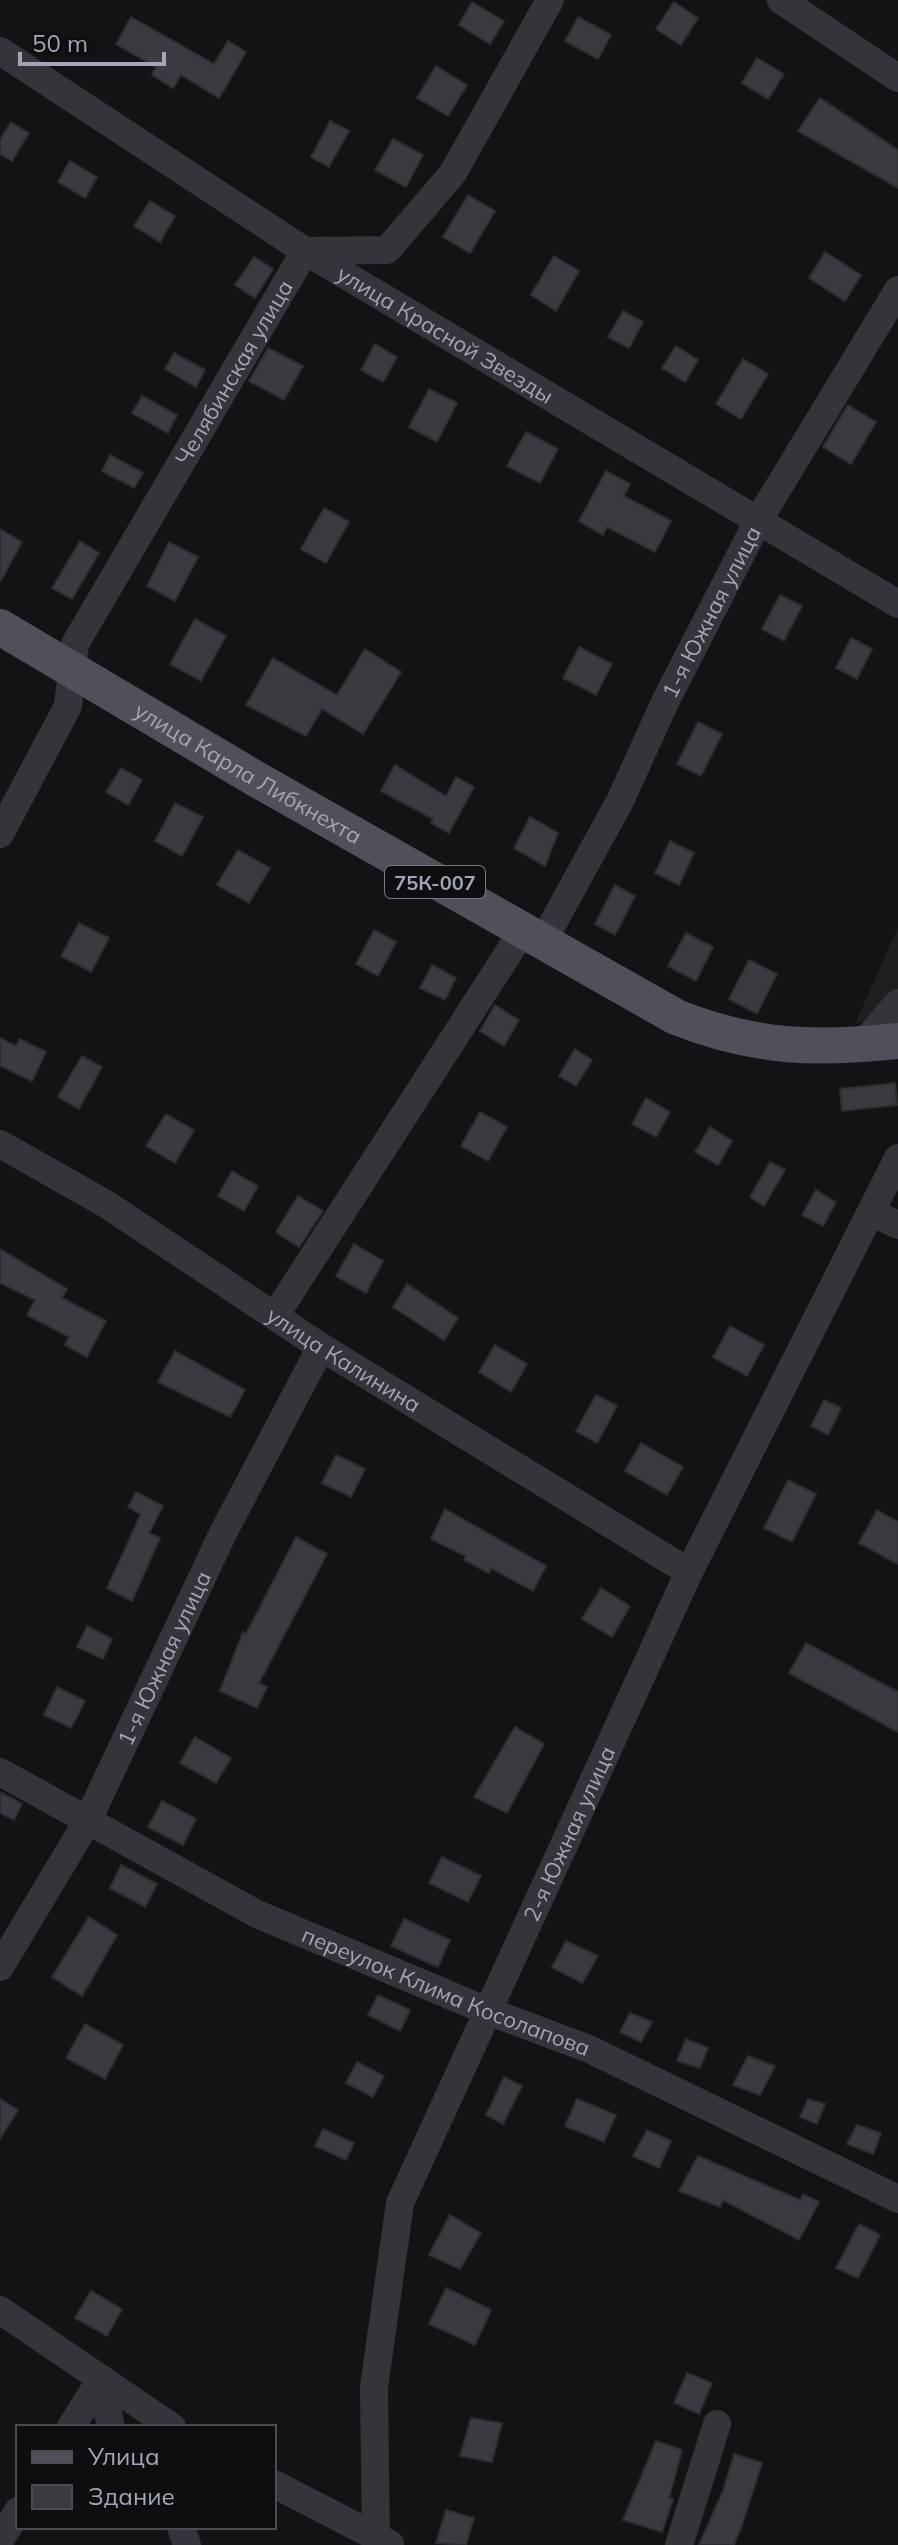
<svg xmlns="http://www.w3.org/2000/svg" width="898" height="2545" font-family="Mulish,sans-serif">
  <rect width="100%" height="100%" fill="#131315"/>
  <polygon fill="#1f1f22" points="898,927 898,1017 856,1022"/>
  <g fill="#3b3a40" stroke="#2e2d31" stroke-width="2">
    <polygon points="472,2 504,21 490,44 459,25"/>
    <polygon points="674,2 698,18 681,45 656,29"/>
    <polygon points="131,17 214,64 228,41 246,52 219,98 181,75 173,88 152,75 156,67 116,44"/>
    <polygon points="578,17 611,35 598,59 565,41"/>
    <polygon points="757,58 784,74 768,99 742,83"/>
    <polygon points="436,66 467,85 448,116 417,98"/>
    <polygon points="820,98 898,150 898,188 798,131"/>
    <polygon points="330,121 349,131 329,167 311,157"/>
    <polygon points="11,122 29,133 12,161 0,154 0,140"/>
    <polygon points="393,139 423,155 406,187 375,170"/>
    <polygon points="70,161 97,177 85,198 58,182"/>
    <polygon points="468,195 495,211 470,253 443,237"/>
    <polygon points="150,201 175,216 160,242 134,226"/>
    <polygon points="825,252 861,275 845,301 809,278"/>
    <polygon points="554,256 579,271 556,311 531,295"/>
    <polygon points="254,257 273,269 255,298 235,285"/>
    <polygon points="623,311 643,322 629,348 608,337"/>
    <polygon points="375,344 397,357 383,382 361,370"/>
    <polygon points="676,346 698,360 685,382 662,368"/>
    <polygon points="268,348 303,366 284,400 249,381"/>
    <polygon points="174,353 205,370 196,387 165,369"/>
    <polygon points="743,359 768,374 741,419 716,404"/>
    <polygon points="429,389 457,403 437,442 409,427"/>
    <polygon points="142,396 177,415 168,433 132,413"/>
    <polygon points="848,405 876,422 851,464 823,447"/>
    <polygon points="526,432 558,449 540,483 507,466"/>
    <polygon points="110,455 143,473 134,488 102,471"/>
    <polygon points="606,471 630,484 624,496 671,521 655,552 607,527 603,535 579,521"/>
    <polygon points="324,508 349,522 326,563 301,549"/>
    <polygon points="0,529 22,542 0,582"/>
    <polygon points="80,541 99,553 72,599 52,588"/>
    <polygon points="169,542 198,557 175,601 147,586"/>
    <polygon points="780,595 802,606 784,641 762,629"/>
    <polygon points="195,619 226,636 201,681 170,664"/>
    <polygon points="851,638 872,649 857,679 836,668"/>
    <polygon points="579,647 612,664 596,695 563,678"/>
    <polygon points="365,649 401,672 363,734 322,709 306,736 246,705 273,658 337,695"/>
    <polygon points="698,722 722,734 701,776 677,764"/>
    <polygon points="395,765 446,796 456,777 474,787 449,833 431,823 433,819 381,791"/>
    <polygon points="121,768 142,780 128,805 106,792"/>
    <polygon points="175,803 203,817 182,856 155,841"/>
    <polygon points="530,817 558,833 545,866 514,848"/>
    <polygon points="670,841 694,853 679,885 655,873"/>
    <polygon points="238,850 270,868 249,903 217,885"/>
    <polygon points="615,885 635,896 615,935 595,924"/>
    <polygon points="79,923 109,938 91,972 61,956"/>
    <polygon points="374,930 396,942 378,976 356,964"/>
    <polygon points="686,933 713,947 696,981 668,966"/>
    <polygon points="749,960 777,974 757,1014 729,999"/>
    <polygon points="432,965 456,978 445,1000 420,988"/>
    <polygon points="495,1005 519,1020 504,1046 480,1031"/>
    <polygon points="0,1038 16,1046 20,1039 46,1052 32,1081 0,1066"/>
    <polygon points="575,1049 592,1060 576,1086 559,1076"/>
    <polygon points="82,1056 102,1067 79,1109 58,1097"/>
    <polygon points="895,1083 897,1105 842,1111 840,1089"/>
    <polygon points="646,1098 670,1112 656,1137 632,1124"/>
    <polygon points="480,1112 507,1127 488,1161 461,1146"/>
    <polygon points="166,1114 194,1130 175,1163 146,1146"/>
    <polygon points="710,1127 732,1141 718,1165 695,1152"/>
    <polygon points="770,1162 785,1170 764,1206 750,1197"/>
    <polygon points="232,1171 258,1186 244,1211 218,1196"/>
    <polygon points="816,1190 836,1202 823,1226 802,1215"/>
    <polygon points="298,1196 323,1211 299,1247 276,1232"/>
    <polygon points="354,1244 383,1261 366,1293 336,1276"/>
    <polygon points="0,1249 67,1289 62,1298 106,1321 87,1357 65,1345 69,1337 27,1315 35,1300 0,1283"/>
    <polygon points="407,1284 458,1318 444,1340 393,1307"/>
    <polygon points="730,1326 764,1345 747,1376 713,1357"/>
    <polygon points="495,1345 527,1364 511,1392 479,1372"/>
    <polygon points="175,1351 245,1390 230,1417 158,1382"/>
    <polygon points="596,1395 617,1406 597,1443 576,1431"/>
    <polygon points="824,1400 841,1408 828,1435 811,1426"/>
    <polygon points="641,1443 683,1467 667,1495 625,1471"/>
    <polygon points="336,1455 365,1469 351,1497 322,1483"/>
    <polygon points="788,1480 816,1494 792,1542 764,1528"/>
    <polygon points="136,1492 163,1506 149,1533 160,1538 132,1601 107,1588 141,1514 128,1507"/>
    <polygon points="445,1509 546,1566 533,1591 491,1568 489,1573 464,1560 466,1556 431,1539"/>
    <polygon points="877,1510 898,1522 898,1564 859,1543"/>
    <polygon points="296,1537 327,1554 259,1683 267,1687 257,1708 220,1691 243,1632 246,1634"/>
    <polygon points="601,1588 630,1606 612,1637 582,1619"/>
    <polygon points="87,1626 112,1639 103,1659 77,1647"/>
    <polygon points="806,1643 898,1692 898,1732 789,1673"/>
    <polygon points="57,1687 85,1701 71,1728 44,1715"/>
    <polygon points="515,1727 544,1744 507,1813 474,1797"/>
    <polygon points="195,1737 231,1758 216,1783 180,1763"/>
    <polygon points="0,1792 22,1804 14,1820 0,1813"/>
    <polygon points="162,1801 196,1819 183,1845 148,1827"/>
    <polygon points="442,1857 481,1876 468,1902 429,1883"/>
    <polygon points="121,1865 157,1884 145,1907 110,1888"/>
    <polygon points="89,1917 117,1935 82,1996 52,1977"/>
    <polygon points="404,1919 450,1940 438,1967 391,1946"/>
    <polygon points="566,1941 598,1956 582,1983 552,1967"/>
    <polygon points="378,1995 410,2010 400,2031 368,2015"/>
    <polygon points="630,2013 652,2022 641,2042 620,2032"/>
    <polygon points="85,2024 123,2045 105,2079 66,2058"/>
    <polygon points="686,2039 708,2048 700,2068 677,2061"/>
    <polygon points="748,2056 775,2066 760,2095 733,2085"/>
    <polygon points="357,2062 384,2076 373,2097 346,2083"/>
    <polygon points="504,2077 522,2086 503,2124 486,2115"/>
    <polygon points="0,2099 18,2110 0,2139"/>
    <polygon points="577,2099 616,2115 604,2142 565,2126"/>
    <polygon points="808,2099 825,2104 817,2124 800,2117"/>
    <polygon points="857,2125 881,2133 873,2154 847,2144"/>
    <polygon points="323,2129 354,2143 346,2160 315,2146"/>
    <polygon points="647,2130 671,2141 659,2168 633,2156"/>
    <polygon points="698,2156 800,2200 803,2194 819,2202 799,2240 723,2200 720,2207 679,2191"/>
    <polygon points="450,2215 481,2233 460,2269 429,2255"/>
    <polygon points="859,2224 880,2235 858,2278 836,2268"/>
    <polygon points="446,2288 491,2310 475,2345 429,2324"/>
    <polygon points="91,2291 122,2309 107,2336 75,2318"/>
    <polygon points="687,2373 712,2383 699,2414 674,2403"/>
    <polygon points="471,2418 502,2423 492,2462 460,2456"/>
    <polygon points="656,2441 682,2450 669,2498 673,2499 662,2532 623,2520"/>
    <polygon points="734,2454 762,2463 742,2525 734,2545 699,2545 723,2491"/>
    <polygon points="446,2510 474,2518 466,2545 436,2543"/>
  </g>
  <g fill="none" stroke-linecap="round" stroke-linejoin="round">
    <g stroke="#34343b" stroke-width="28">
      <polyline points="781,0 898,78"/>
      <path id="s1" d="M0,51L305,251L898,604"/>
      <path id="s2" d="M0,834L68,706L75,644L305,251L387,250L453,173L550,0"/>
      <path id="s3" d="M542,943L620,801L666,700L758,521L898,290"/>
      <polyline points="862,1045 898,1003"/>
      <path id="s4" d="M0,1144L106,1204L321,1347L689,1572"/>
      <polyline points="873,1213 898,1225"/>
      <polyline points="275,1316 522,932"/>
      <path id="s5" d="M0,1772L257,1914L485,2010L589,2049L898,2199"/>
      <path id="s6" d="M0,1967L87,1822L223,1533L321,1347"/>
      <polyline points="0,2310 172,2427"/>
      <polyline points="101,2379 111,2427"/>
      <polyline points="71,2427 101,2379"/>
      <polyline points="274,2484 390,2544"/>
      <polyline points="181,2527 187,2545"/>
      <polyline points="0,2540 18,2511"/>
      <path id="s7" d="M376,2545L374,2387L400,2203L689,1572L898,1158"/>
      <polyline points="679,2545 717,2424"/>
    </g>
    <path stroke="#4f505a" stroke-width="36" id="s8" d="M0,627L256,779L676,1017C754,1048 816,1050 898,1041"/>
  </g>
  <g text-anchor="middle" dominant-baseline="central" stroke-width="6" stroke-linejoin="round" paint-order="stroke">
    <rect fill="#0e0e10" stroke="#767885" stroke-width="2" x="385" y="866" width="100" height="32" rx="6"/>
    <g font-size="20" font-weight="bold" fill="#a3a6b7">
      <text x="435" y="882">75К-007</text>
    </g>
    <g font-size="22" fill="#a3a6b7" stroke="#0e0e10">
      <text stroke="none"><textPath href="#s1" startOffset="528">улица Красной Звезды</textPath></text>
      <text stroke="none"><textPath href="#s2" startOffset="522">Челябинская улица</textPath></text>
      <text stroke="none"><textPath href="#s3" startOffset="372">1-я Южная улица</textPath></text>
      <text stroke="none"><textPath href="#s8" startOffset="288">улица Карла Либкнехта</textPath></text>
      <text stroke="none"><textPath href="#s4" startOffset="406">улица Калинина</textPath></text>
      <text stroke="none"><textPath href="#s6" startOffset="350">1-я Южная улица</textPath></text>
      <text stroke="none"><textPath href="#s7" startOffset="750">2-я Южная улица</textPath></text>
      <text stroke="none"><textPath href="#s5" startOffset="498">переулок Клима Косолапова</textPath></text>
    </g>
  </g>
  <rect x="16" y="2425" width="260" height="104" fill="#0e0e10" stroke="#4a4b53" stroke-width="2"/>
  <rect x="32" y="2451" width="40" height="12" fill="#4f505a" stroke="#4a4b53" stroke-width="2"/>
  <text x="88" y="2465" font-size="24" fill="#a3a6b7">Улица</text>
  <rect x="32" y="2485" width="40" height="24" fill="#3b3a40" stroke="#4a4b53" stroke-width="2"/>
  <text x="88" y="2505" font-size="24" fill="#a3a6b7">Здание</text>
  <path d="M20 52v12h144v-12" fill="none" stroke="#a3a6b7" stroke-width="4"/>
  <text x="32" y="52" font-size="24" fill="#a3a6b7" stroke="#0e0e10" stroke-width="6" paint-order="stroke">50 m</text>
</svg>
